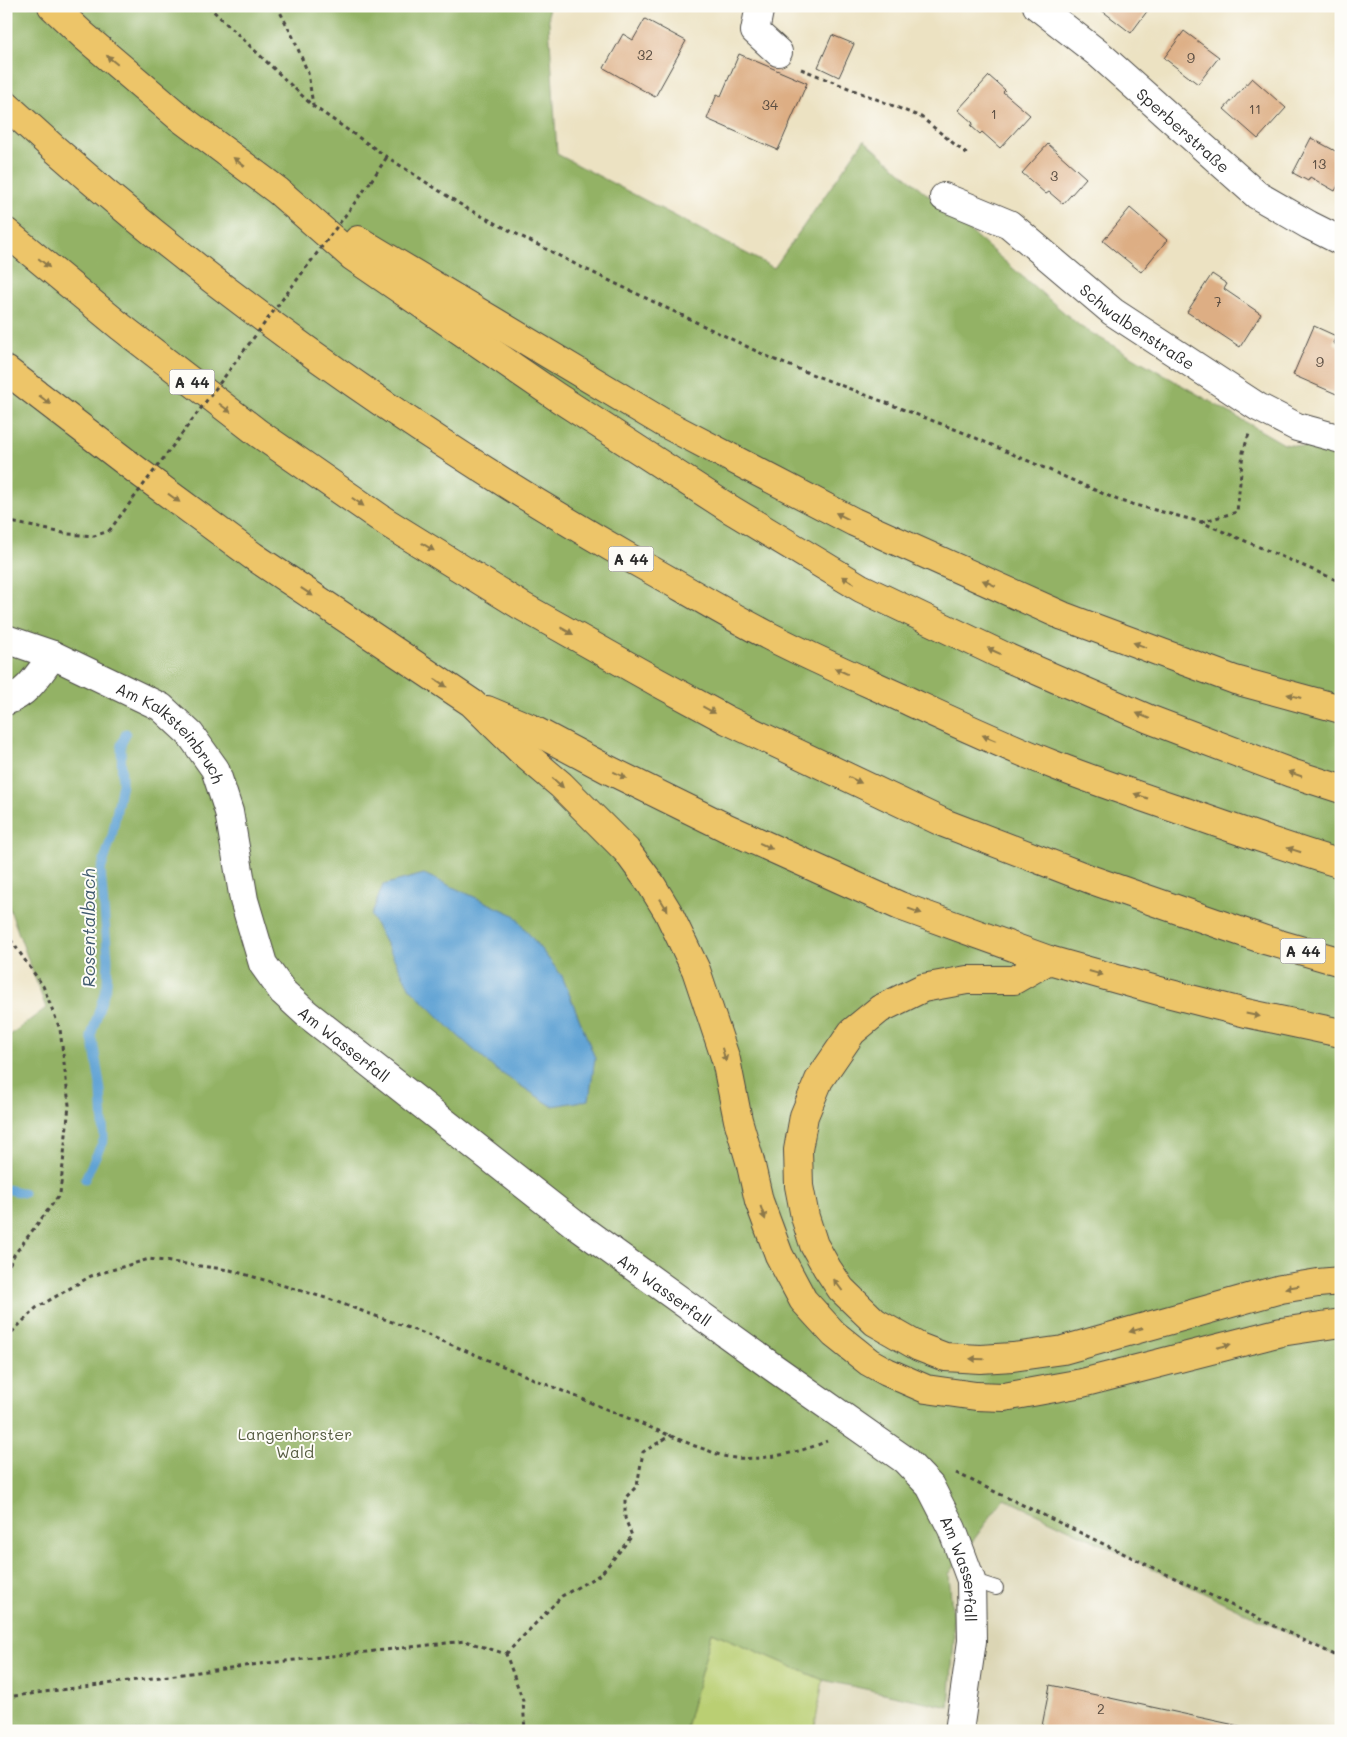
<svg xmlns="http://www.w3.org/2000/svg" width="1347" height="1737" font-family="Mali,sans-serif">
  <rect width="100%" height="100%" fill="#fdfcf7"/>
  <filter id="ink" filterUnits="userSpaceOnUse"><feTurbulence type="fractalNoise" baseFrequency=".02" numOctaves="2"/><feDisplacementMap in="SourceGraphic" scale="10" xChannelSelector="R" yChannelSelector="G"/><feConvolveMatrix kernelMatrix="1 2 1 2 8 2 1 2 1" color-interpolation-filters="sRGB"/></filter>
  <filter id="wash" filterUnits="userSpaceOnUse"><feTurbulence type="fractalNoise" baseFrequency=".0096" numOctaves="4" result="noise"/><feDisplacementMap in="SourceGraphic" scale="20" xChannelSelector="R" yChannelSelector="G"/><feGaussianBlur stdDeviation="1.12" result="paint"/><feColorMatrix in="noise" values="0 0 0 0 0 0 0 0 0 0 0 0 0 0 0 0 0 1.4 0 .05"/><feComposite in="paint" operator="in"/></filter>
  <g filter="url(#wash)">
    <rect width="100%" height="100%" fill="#ece2c2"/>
    <polygon fill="#dbd5b4" points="1004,1497 1341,1658 1341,1731 814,1731 823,1680 949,1707 954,1637 949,1574"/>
    <polygon fill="#bacf73" stroke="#727d4f" points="712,1632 823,1680 814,1731 685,1731"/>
    <polygon fill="#93b265" stroke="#5f6e48" points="6,6 548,6 557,154 774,268 864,140 1081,327 1284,444 1341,452 1341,1658 1004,1498 949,1574 954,1637 949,1707 823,1680 712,1632 685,1731 6,1731 6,1038 46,1008 6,899"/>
    <polygon fill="#61a3d4" stroke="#466780" points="424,874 514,915 562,976 595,1058 589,1100 552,1106 495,1069 457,1035 410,988 371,916 383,885"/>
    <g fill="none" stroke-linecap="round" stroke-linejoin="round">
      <g stroke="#61a3d4" stroke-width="9">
        <polyline points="85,1179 104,1139 101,1091 94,1047 91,1036 107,984 108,959 101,870 112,836 122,783 121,745 126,733"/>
        <polyline points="6,1189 24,1193"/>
      </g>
    </g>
    <g id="blocks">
      <g fill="#ddae84">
        <polygon points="1096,6 1151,6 1131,33"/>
        <polygon points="645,19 686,41 655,97 604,68 623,34 633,40"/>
        <polygon points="1184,31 1219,57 1198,84 1164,58"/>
        <polygon points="832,35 854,44 839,77 818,67"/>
        <polygon points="739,54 807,83 778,150 707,119 717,94 721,96"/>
        <polygon points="989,76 1005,90 1003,92 1030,115 1000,148 982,132 980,134 971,126 973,123 958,110"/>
        <polygon points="1252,78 1286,108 1258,139 1224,109"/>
        <polygon points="1311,138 1341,154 1341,180 1335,191 1310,177 1308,181 1293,173"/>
        <polygon points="1048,144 1086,178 1063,204 1049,192 1046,194 1022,173"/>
        <polygon points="1130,208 1167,240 1141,272 1103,241"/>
        <polygon points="1212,274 1227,284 1224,289 1261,314 1240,347 1187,312"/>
        <polygon points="1314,326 1336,336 1333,343 1341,347 1341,396 1293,375"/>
        <polygon points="1050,1685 1258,1730 1258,1731 1041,1731"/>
      </g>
    </g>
  </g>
  <g filter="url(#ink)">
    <use href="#blocks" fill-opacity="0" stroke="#484642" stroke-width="1"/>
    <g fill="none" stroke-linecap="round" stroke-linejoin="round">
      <defs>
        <polyline id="service" points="971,1580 996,1588"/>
        <g id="minor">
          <polyline points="760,6 755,31 778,52"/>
          <path id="s1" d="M1037,6L1100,55L1257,195L1309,225L1341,241"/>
          <path id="s2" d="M944,197L1009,224L1113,312L1258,407L1297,427L1341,439"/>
          <path id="s3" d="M6,639L53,655L161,707L190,734L215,769L229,812L244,900L263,964L283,992L307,1014L573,1223L774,1368L905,1460L930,1486L952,1529L971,1580L972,1641L959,1731"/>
          <path d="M6,701C28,694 40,672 53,655"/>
        </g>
        <g id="motorway">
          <polyline points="52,6 84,36 179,117 278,191 353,257 557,397 730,509 861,588 1008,658 1149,719 1291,773 1341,789"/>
          <path d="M6,105C197,281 410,432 635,561C680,586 724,613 771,637C814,659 860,679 904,699C954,722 1003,745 1054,765C1097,782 1142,797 1186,812C1237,830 1289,848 1341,864"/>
          <polyline points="6,232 121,327 258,433 386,522 520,605 657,682 727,720 944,823 1095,881 1265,940 1341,962"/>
          <polyline points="358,240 662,422 854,522 1063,616 1235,680 1341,709"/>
          <polyline points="6,370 135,469 253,556 472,703 521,751 561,785 626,850 651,884 668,912 696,970 726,1060 738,1120 750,1161 759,1201 779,1255 803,1300 834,1334 869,1362 887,1372 926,1389 976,1396 1004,1397 1082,1383 1281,1332 1341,1323"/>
          <polyline points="487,710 530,728 607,769 725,827 900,906 1049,960 1163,992 1246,1013 1341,1033"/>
          <polyline points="1049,960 1014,980 967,980 923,988 880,1009 852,1032 819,1080 804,1116 798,1150 799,1186 805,1217 814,1245 827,1268 841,1289 875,1322 919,1347 945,1357 980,1359 1013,1357 1063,1350 1281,1289 1318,1283 1341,1281"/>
        </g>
      </defs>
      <use href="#service" stroke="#484642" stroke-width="16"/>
      <use href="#minor" stroke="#484642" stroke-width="30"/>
      <use href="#motorway" stroke="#484642" stroke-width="30"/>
      <g stroke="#484642" stroke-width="3" stroke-dasharray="4 4" stroke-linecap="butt">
        <polyline points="208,6 313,106 387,157 466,208 579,266 775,360 962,432 1120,501 1201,522 1341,582"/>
        <polyline points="277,6 293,37 308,73 313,105"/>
        <polyline points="801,69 921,117 969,156"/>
        <polyline points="371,181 387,157"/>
        <polyline points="6,521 68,534 94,536 109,531"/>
        <polyline points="1201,522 1237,512 1243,452 1249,434"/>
        <polyline points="6,933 43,986 60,1029 69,1105 60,1194 14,1255 6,1271"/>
        <path d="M6,1338L36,1308L91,1276L149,1259L230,1270L329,1299L428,1335L695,1446C706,1449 717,1455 728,1457C758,1462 800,1453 827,1441"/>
        <polyline points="956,1473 1341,1658"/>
        <polyline points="506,1654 562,1596 601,1574 632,1536 625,1518 625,1498 637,1486 643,1452 671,1435"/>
        <polyline points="6,1697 268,1663 465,1641 506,1654 523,1701 525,1731"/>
      </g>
      <use href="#service" stroke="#fff" stroke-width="14"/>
      <use href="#minor" stroke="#fff" stroke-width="28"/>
      <use href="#motorway" stroke="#edc569" stroke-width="28"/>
      <polyline stroke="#484642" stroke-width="3" stroke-dasharray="4 4" stroke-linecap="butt" points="109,531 371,181"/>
    </g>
    <defs><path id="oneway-solid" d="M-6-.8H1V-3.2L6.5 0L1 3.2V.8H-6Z" transform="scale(1.25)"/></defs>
    <g fill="#8c784a">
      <use href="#oneway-solid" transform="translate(112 60) rotate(-140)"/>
      <use href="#oneway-solid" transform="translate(239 162) rotate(-143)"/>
      <use href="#oneway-solid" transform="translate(44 263) rotate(40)"/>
      <use href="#oneway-solid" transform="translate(45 400) rotate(38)"/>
      <use href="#oneway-solid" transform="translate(225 408) rotate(37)"/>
      <use href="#oneway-solid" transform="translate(174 498) rotate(36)"/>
      <use href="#oneway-solid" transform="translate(358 502) rotate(35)"/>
      <use href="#oneway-solid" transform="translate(842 516) rotate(-153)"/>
      <use href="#oneway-solid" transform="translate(428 547) rotate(32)"/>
      <use href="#oneway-solid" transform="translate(848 580) rotate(-149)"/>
      <use href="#oneway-solid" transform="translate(989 583) rotate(-156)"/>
      <use href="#oneway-solid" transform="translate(307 592) rotate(34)"/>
      <use href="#oneway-solid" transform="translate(567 631) rotate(29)"/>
      <use href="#oneway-solid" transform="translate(1140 645) rotate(-160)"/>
      <use href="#oneway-solid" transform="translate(994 651) rotate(-155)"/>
      <use href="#oneway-solid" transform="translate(841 671) rotate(-156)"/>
      <use href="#oneway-solid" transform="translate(441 683) rotate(34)"/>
      <use href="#oneway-solid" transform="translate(1294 696) rotate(-165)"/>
      <use href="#oneway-solid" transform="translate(709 710) rotate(28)"/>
      <use href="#oneway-solid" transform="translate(1143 716) rotate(-157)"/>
      <use href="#oneway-solid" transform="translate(989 738) rotate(-157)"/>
      <use href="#oneway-solid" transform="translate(1295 774) rotate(-161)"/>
      <use href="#oneway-solid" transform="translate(620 775) rotate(26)"/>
      <use href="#oneway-solid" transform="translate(855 780) rotate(26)"/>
      <use href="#oneway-solid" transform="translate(558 783) rotate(41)"/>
      <use href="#oneway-solid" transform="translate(1141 796) rotate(-161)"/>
      <use href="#oneway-solid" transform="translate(766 846) rotate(24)"/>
      <use href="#oneway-solid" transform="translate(1294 850) rotate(-162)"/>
      <use href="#oneway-solid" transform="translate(664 905) rotate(58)"/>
      <use href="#oneway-solid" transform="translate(915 911) rotate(20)"/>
      <use href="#oneway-solid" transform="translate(1096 973) rotate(16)"/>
      <use href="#oneway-solid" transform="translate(1253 1015) rotate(12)"/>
      <use href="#oneway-solid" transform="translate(724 1055) rotate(74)"/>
      <use href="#oneway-solid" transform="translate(763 1213) rotate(70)"/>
      <use href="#oneway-solid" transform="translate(838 1285) rotate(-127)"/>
      <use href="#oneway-solid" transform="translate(1292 1287) rotate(170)"/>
      <use href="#oneway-solid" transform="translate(1136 1330) rotate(164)"/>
      <use href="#oneway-solid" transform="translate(1224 1346) rotate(-14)"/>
      <use href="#oneway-solid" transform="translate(977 1359) rotate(-179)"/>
    </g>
  </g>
  <g text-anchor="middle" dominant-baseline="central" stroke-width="4" stroke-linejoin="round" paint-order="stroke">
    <g font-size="14" fill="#584c41">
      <text x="645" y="54">32</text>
      <text x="1191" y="57">9</text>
      <text x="770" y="104">34</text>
      <text x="1255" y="108">11</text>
      <text x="994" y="113">1</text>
      <text x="1319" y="163">13</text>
      <text x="1054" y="175">3</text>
      <text x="1218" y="301">7</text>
      <text x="1320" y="361">9</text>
      <text x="1101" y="1708">2</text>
    </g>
    <g fill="#fdfcf7" stroke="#6a6a68" stroke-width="1">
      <rect x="169.5" y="369.5" width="45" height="25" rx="4"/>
      <rect x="608.5" y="546.5" width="45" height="25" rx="4"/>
      <rect x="1280.5" y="938.5" width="45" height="25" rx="4"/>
    </g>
    <g font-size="15" font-weight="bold" fill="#2b2b2b">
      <text x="192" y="382">A 44</text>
      <text x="631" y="559">A 44</text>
      <text x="1303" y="951">A 44</text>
    </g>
    <g font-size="16" fill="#2b2b2b" stroke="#fdfcf7">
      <text stroke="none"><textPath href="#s1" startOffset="192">Sperberstraße</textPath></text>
      <text stroke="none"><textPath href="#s2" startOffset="235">Schwalbenstraße</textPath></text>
      <text stroke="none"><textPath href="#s3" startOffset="194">Am Kalksteinbruch</textPath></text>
      <text stroke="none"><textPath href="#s3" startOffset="568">Am Wasserfall</textPath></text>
      <text stroke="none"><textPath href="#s3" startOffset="972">Am Wasserfall</textPath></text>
      <text stroke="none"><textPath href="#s3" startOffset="1392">Am Wasserfall</textPath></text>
    </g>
    <g font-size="16" fill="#565c41" stroke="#fdfcf7">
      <text x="295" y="1433">Langenhorster<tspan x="295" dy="18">Wald</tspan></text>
    </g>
    <g font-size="18" font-style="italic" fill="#415b6f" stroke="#fdfcf7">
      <text transform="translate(88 928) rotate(-90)">Rosentalbach</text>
    </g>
  </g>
  <rect width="1347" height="1737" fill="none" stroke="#fdfcf7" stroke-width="25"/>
</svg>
